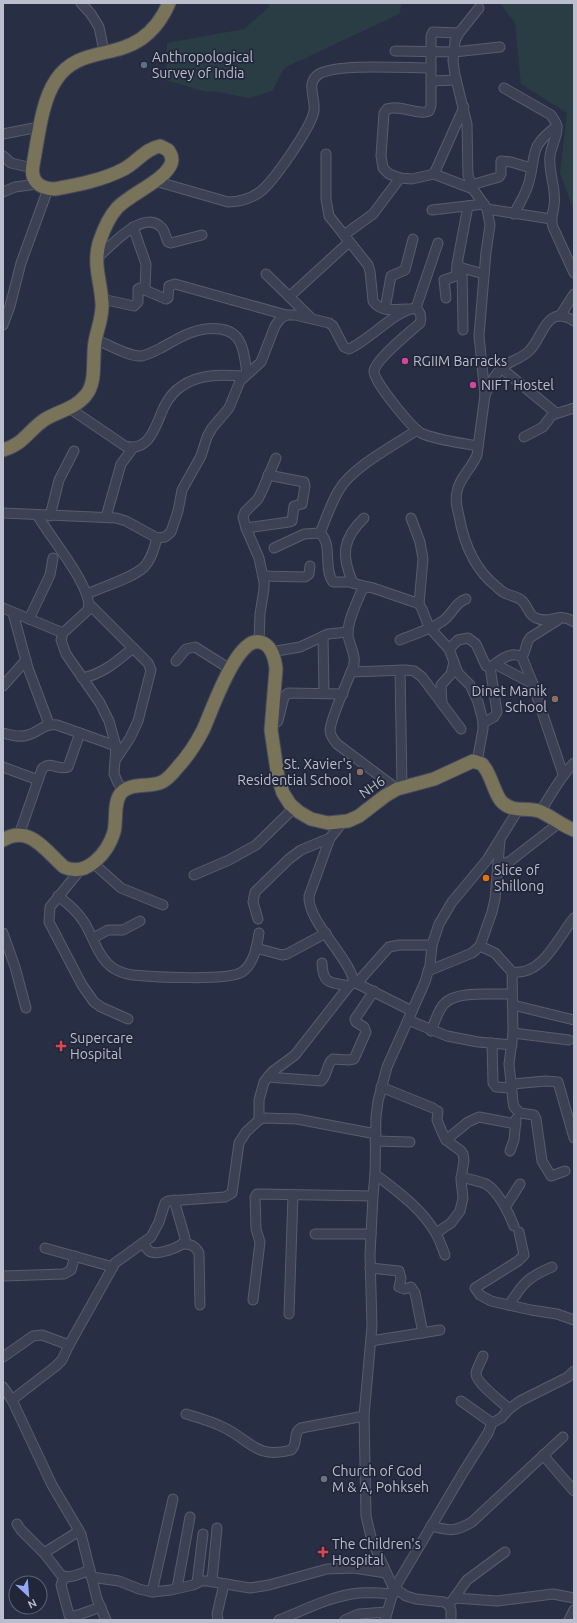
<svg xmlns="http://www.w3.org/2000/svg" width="577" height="1623" font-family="Ubuntu,sans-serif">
  <rect width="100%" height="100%" fill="#282f44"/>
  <g fill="#2a3d45">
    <polygon points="270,3 402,3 399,14 284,68 272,91 249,98 218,92 203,91 166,80 167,43 244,29 268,8"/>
    <polygon points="500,3 574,3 574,211 560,173 567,113 521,84 515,23"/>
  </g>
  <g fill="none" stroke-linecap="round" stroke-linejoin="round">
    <defs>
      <g id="minor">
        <polyline points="81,3 91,14 99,27 104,51"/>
        <path d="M479,8L459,33L455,41L453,61L455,75L467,124L468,175L473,189L487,209L490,225L486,252L479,336L485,395L477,455C472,468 459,478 457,492C455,500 457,508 459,516C464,544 475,570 497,587C500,590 504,593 507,594C512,596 518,597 521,600C528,605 528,615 536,618C551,625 558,611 574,622"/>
        <path d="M459,33L433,32L431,36V106L429,111C419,116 400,104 387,109L384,113L381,156L383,168L389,174L400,178L412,179L434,174L473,189"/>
        <polyline points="395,51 454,52 500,47"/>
        <polyline points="431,81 456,80"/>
        <path d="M504,88L551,115C553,118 556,122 557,126C558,136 551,146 550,156C548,173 557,189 554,206C553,214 550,218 553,227L574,273"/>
        <polyline points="3,134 39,127"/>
        <path d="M326,154V199L329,216L368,265L370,271L373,301C381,313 396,309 408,309"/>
        <polyline points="3,156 11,163 32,168"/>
        <polyline points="434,174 464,107"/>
        <path d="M155,181L228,202C240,202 250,199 260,192C273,182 311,128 314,111C316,98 305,83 319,74C337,63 407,68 431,68"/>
        <polyline points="471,185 499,177 501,174 501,161 511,162 531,168"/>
        <polyline points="3,192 15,187 37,184"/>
        <polyline points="468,206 457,264 462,268 484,274"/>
        <polyline points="487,209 551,219"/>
        <polyline points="432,210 484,204"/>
        <path d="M514,214C519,204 526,194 529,182C537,152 528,148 557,126"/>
        <polyline points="133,227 146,264 145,290"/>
        <polyline points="344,235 373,214 400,178"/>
        <path d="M96,259C110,247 144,207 162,228C165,232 166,238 168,242L171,243L202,235"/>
        <polyline points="462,268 463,330"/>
        <polyline points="266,274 310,317"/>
        <polyline points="289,297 349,242"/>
        <polyline points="446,298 444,280 456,276 457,265"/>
        <polyline points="102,299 134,306 138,302 138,289 140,288 166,299 168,298 169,286 175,284 286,315"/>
        <polyline points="416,308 438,243"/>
        <polyline points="385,309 391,276 405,270 413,239"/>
        <polyline points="560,316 574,294"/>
        <polyline points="3,325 10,306 21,263 48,189"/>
        <path d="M95,339C107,344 129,357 141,356C148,355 154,351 161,348C180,337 198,326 220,329C244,332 244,354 247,374"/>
        <polyline points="501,368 556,413"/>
        <path d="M485,395C490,385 494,374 504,366C512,360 523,358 530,350C544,335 546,304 574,321"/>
        <path d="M69,408L125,446C150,453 156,424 164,407C168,399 174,391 182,386C200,373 223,375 244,376"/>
        <polyline points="524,437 543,427 552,415 574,408"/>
        <path d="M3,513L116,518L126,521L157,538L165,537L171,532L178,511L182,490L201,456L207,437L212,428L229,408L240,381L261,362L275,326L280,319L286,315H295L329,323L333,326L344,347L349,349C370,340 395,310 416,308C421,313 422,317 420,323C410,332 376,359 374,371C373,381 412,428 421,433C435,440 462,443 478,446"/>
        <path d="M38,516C49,536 95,590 88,610L63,633L61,640L66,654L100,703L109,721L116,746L114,774L118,783L124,791"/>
        <polyline points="50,516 59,480 74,451"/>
        <polyline points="106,517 121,464 133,448"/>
        <polyline points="411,518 420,542 423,559 419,604"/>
        <polyline points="246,528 289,522 292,521 294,506 302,504 305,486 304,482 268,475"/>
        <path d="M320,533C326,519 331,503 339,490C352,467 395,445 417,430"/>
        <path d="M274,548L304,534L320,533C333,544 323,569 333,582H349L368,587"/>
        <polyline points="263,576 305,577 309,574 310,566"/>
        <path d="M353,583C341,556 342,539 364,518"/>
        <path d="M87,594C102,587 133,578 144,567C152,559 154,548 157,538"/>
        <polyline points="90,605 148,663 151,670 138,721 130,738 116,759"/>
        <polyline points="3,608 63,633"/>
        <polyline points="13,613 28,668 49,724"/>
        <polyline points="29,619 50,575 53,558"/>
        <polyline points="323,636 324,693"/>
        <path d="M400,640C412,635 431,629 441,622C452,616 454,603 466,599"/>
        <polyline points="259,642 260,614 264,589 264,582 259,558 246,528 243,517 245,512 258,499 262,491 276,458"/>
        <path d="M449,649L458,640L468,638L476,644L486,666L490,667C500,661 510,650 522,657L531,679L563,774"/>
        <polyline points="271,652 300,647 328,634 348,632"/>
        <path d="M522,657C527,650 525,642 531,637L558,620"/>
        <polyline points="176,661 186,649 195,647 230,669"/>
        <polyline points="495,664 533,684"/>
        <polyline points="400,670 402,787"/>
        <polyline points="351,672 406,670 414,671 422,677 461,729"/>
        <path d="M82,678C103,674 117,661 133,648"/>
        <polyline points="3,686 26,660"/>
        <polyline points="442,704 441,685 451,674 454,662"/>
        <polyline points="483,723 494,717 497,712 490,667"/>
        <polyline points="271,726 278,721 284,697 288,693 343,694"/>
        <path d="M3,733C11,735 20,738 28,735C39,732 44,723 57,725L116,746"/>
        <polyline points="3,767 38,780"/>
        <path d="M397,789L337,744C334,740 330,736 330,730C331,718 346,685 351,672C359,659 350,648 348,635C347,622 356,605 361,592L364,588L368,587L373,588L414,602L419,604L422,609L429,627L449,649L458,673L470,685L478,702L483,721V729L477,762"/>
        <path d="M540,812C551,795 560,777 574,763"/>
        <path d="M342,823L330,838L309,896C307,921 348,955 354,982"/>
        <path d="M19,835L42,769C49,760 59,771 68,767L80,733"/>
        <polyline points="93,863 121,888 163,905"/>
        <polyline points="498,863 509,862 559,823"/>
        <polyline points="81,869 50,907 49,922 82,985 94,1002 101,1007 128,1019"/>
        <polyline points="194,875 229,860 256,845 294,808"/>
        <path d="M58,896C68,904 77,911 84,922C93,936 98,958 113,968C119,972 126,974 133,975C152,977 229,981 242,972C254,964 257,946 259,933"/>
        <polyline points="258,919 253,902 255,892 289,859 301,850 330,838"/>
        <polyline points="3,933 15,967 26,1008"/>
        <polyline points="93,938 108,930 123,930 140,921"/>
        <path d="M480,946L495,953L512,972C543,976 558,937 574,918"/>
        <polyline points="256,948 282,955 287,954 326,933"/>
        <path d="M322,963C323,985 330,982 349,986"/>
        <polyline points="428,971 472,953 480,946 492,912 495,899 500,840"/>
        <polyline points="512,972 513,1033 509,1064 513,1102 514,1107 520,1113 534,1115 536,1119 542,1161 551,1176 565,1171"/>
        <polyline points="357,983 389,947 399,945 432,945"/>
        <polyline points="513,1005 574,1020"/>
        <polyline points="408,1020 447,1036 478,1042 512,1045"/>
        <path d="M431,1031C435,1022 438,1009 445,1003C458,990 495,995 512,994"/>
        <polyline points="513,1033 569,1040"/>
        <polyline points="492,1043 493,1083 496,1087 512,1088"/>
        <path d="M268,1077L321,1081C328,1075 326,1064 333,1059L348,1060L354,1059L366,1032L364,1027L356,1022L355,1019L374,991"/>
        <polyline points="512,1084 546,1081 558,1082 574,1138"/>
        <polyline points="381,1087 433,1108"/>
        <polyline points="259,1120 259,1100 264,1082 272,1072 295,1055 349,986 354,982 412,1011"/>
        <polyline points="446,1140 468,1122 479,1117 516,1124"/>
        <polyline points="375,1141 410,1142"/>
        <polyline points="510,1151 514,1140 516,1119"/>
        <path d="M375,1174C397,1191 421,1208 435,1232C439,1238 442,1247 445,1255"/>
        <path d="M461,1177C469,1179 478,1181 486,1184C498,1191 509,1213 514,1226"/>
        <polyline points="506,1206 520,1184"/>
        <polyline points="519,1232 524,1255 518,1261 475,1288 480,1295 491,1301 531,1310 557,1314 574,1320"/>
        <polyline points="436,1233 451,1223 460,1211 463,1198 461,1180 464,1160 463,1154 461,1151 446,1140 442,1132 437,1120 438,1111"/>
        <polyline points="315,1234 371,1234"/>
        <path d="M143,1243C145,1246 147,1249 149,1251C156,1256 180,1248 185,1241V1238L174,1200"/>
        <path d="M182,1244C190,1244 195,1245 199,1253L200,1305"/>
        <polyline points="45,1248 113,1267"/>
        <polyline points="370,1268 399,1271 401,1278 399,1287 404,1289 411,1287 415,1293 423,1333"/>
        <polyline points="3,1276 64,1274 71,1270 75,1256"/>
        <polyline points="253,1300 260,1242 256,1229 255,1197 257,1194 373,1196"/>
        <path d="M509,1305C523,1283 528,1277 552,1267"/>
        <polyline points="289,1314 293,1195"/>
        <polyline points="371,1341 440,1330"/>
        <path d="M483,1356C481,1362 476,1369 476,1374C477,1384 502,1402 509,1409"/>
        <polyline points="3,1357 33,1336 42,1335 69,1345"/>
        <polyline points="3,1387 12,1400 52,1485 81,1534 97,1599 106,1620"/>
        <polyline points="12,1400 56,1366 62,1360 69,1345 115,1263 151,1237 159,1222 165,1203 168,1201 225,1197 232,1193 239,1143 246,1132 259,1120 263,1118 297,1119 376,1134"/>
        <polyline points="461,1401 492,1423"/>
        <path d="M186,1414C200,1418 214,1422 227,1429C252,1443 259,1459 291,1450C299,1443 292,1433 301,1428L364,1416"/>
        <polyline points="543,1455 574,1491"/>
        <path d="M17,1524L21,1530L44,1553L61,1575C69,1580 81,1573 90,1570"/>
        <path d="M431,1526C450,1531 455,1532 472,1522L563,1437"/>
        <polyline points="44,1553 79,1531"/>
        <polyline points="64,1577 61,1585 69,1615 75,1616 101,1607"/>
        <polyline points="91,1577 119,1581 139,1589 152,1592 171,1590 193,1585 201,1581 208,1581 250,1588 269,1585 327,1569 354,1568 386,1573"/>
        <polyline points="212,1581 217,1528"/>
        <polyline points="197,1583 203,1534"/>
        <polyline points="177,1588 190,1517"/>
        <polyline points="152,1592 173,1499"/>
        <polyline points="455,1598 497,1601 553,1594 574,1598"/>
        <polyline points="452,1601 467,1580 505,1552"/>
        <polyline points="218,1620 217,1614 224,1584"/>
        <path d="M279,1620C305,1610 330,1596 359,1593C370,1592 382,1593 393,1594"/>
        <polyline points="345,1620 359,1614 387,1612"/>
        <polyline points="385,1620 394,1589 464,1471 488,1433 492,1423 501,1418 509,1409 520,1401 568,1377 574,1371"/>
        <polyline points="451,1620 451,1610 449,1605 444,1602 416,1599 406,1596 393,1587 372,1541 366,1516 364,1416 372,1326 370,1255 373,1196 375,1174 376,1117 378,1101 387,1067 425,982 430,965 432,945 439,924 452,902 487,860 518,810"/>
        <polyline points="569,1620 574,1610"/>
      </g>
      <g id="highway">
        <path d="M3,450C24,444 28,431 44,420C58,411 75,409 86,395C97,382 92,359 95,342C97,329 103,317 102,303C101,282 93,266 99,243C103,231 108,218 117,208C130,194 164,181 171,164C173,159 171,154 168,150L160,146C145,149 137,162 124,169C103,180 77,185 55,189C40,189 30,181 33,165C38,140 41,102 56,80C77,48 113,58 141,39C154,30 163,17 169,3"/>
        <path d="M3,840C29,824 46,851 64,867C87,878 108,852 114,832C117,820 113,803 121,793C131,782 149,788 162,782C168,779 173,773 177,768C188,756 196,744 203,730C211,714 238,630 263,643C272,647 275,660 276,669L271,730L278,777L283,793L290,804L299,812L311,819L328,823L348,821L359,816L385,796L397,789L434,779L473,761L482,764L485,768C492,778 494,792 501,801C512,813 525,807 539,811C551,816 561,825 574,830"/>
      </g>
    </defs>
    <use href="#minor" stroke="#585c6e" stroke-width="11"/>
    <use href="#highway" stroke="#474c5e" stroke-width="15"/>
    <use href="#minor" stroke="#3c4254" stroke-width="9"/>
    <use href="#highway" stroke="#79735a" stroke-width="13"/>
  </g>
  <circle fill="#5c6f8a" stroke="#212639" stroke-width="1.5" cx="144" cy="65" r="4"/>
  <g fill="#d1479c" stroke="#212639" stroke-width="1.5">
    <circle cx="405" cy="361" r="4"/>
    <circle cx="473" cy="385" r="4"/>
  </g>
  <g fill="#8d6e63" stroke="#212639" stroke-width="1.5">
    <circle cx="555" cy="699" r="4"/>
    <circle cx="360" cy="772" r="4"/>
  </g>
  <circle fill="#e8710a" stroke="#212639" stroke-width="1.5" cx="486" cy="878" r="4"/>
  <g fill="#e0444e" stroke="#212639" stroke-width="1.5">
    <path d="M59 1040h4v4h4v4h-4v4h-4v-4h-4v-4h4z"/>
    <path d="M321 1546h4v4h4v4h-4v4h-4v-4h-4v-4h4z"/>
  </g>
  <circle fill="#6b7280" stroke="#212639" stroke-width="1.5" cx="324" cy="1479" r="4"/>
  <g text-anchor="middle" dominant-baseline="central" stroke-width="3.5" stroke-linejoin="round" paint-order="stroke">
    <g font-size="14" fill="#babecd" stroke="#212639" text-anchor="start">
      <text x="152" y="57">Anthropological<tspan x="152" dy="16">Survey of India</tspan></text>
      <text x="413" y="361">RGIIM Barracks</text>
      <text x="481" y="385">NIFT Hostel</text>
      <text x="547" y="691" text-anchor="end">Dinet Manik<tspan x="547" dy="16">School</tspan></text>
      <text x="352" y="764" text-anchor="end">St. Xavier's<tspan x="352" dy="16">Residential School</tspan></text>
      <text x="494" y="870">Slice of<tspan x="494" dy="16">Shillong</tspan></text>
      <text x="70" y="1038">Supercare<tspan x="70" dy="16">Hospital</tspan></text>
      <text x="332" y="1471">Church of God<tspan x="332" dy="16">M &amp; A, Pohkseh</tspan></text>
      <text x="332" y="1544">The Children's<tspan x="332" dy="16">Hospital</tspan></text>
    </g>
    <g font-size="14" fill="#babecd" stroke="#212639">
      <text transform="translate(372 787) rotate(-35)">NH6</text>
    </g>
  </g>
  <rect width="577" height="1623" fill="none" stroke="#babecd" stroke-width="8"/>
  <g transform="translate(28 1595) rotate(154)"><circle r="19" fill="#212639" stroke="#5e6374"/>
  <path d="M0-3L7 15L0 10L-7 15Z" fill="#95a8f7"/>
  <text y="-6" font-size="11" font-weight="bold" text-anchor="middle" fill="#babecd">N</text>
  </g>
</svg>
